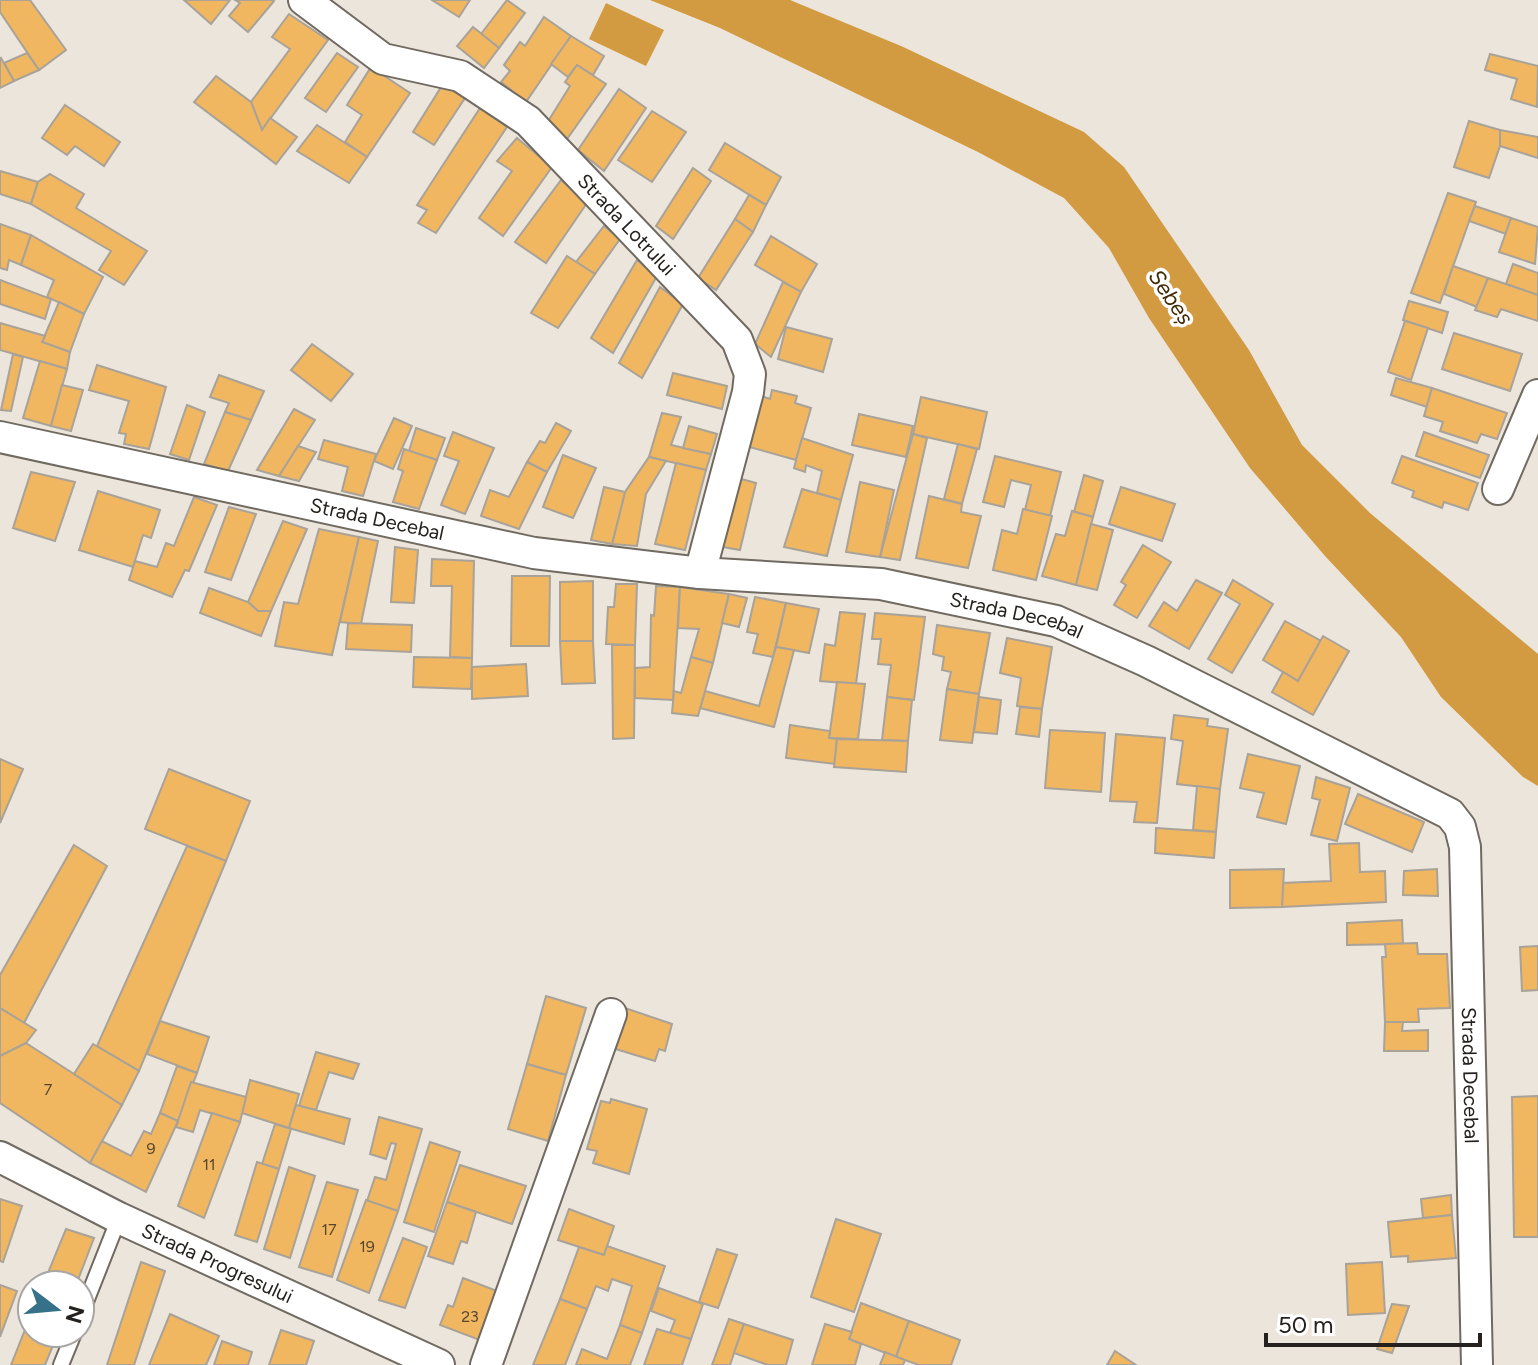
<svg xmlns="http://www.w3.org/2000/svg" width="1538" height="1365" font-family="Figtree,sans-serif">
  <rect width="100%" height="100%" fill="#ece5db"/>
  <g fill="#d29a41">
    <polygon points="650,0 790,0 901,46 1084,132 1124,167 1249,350 1302,445 1370,513 1538,654 1538,786 1523,777 1441,697 1401,637 1325,556 1250,468 1149,318 1109,248 1064,198 978,152 720,28"/>
    <polygon points="606,3 664,30 646,66 589,39"/>
  </g>
  <g fill="#f1b760" stroke="#a8a299" stroke-width="2">
    <polygon points="0,0 30,0 66,50 39,70 0,12"/>
    <polygon points="184,0 230,0 211,24"/>
    <polygon points="235,0 272,0 274,1 248,32 229,16 240,3"/>
    <polygon points="432,0 470,0 459,17"/>
    <polygon points="507,0 525,13 499,48 481,34"/>
    <polygon points="289,14 328,40 262,130 251,102 290,49 272,37"/>
    <polygon points="544,17 571,36 526,102 501,82 510,71 504,65 520,42 525,46"/>
    <polygon points="473,27 499,48 484,68 457,46"/>
    <polygon points="571,36 604,56 593,75 577,65 568,77 551,64"/>
    <polygon points="27,53 39,70 14,81 4,63"/>
    <polygon points="337,53 358,67 326,112 305,98"/>
    <polygon points="1490,54 1538,66 1537,107 1511,99 1517,79 1485,70"/>
    <polygon points="1,58 14,81 0,88 0,59"/>
    <polygon points="577,65 606,84 567,139 547,123 570,86 565,82"/>
    <polygon points="371,67 410,93 367,157 345,142 362,115 347,105"/>
    <polygon points="216,76 251,102 262,130 270,118 297,137 276,164 194,102"/>
    <polygon points="443,84 465,98 434,145 413,132"/>
    <polygon points="619,89 646,108 604,171 578,150"/>
    <polygon points="65,105 120,142 104,166 75,146 67,155 42,138"/>
    <polygon points="480,108 507,127 436,233 418,223 427,210 417,205"/>
    <polygon points="652,111 686,132 652,182 618,160"/>
    <polygon points="1469,121 1500,130 1500,146 1489,178 1454,167"/>
    <polygon points="317,125 367,157 349,183 297,151"/>
    <polygon points="1500,130 1538,137 1538,158 1500,146"/>
    <polygon points="517,138 552,167 503,236 479,218 512,171 497,161"/>
    <polygon points="725,143 781,177 766,205 709,170"/>
    <polygon points="693,168 711,181 673,239 656,226"/>
    <polygon points="0,171 38,182 31,204 0,194"/>
    <polygon points="50,174 84,194 76,208 147,251 124,285 99,270 111,251 31,204 38,182"/>
    <polygon points="561,180 587,203 546,263 515,242"/>
    <polygon points="1448,193 1476,202 1440,303 1411,293"/>
    <polygon points="749,195 766,205 753,232 735,219"/>
    <polygon points="1475,206 1511,218 1506,234 1469,221"/>
    <polygon points="1511,218 1538,227 1535,264 1499,252"/>
    <polygon points="735,219 753,232 716,290 698,278"/>
    <polygon points="0,224 31,235 21,265 9,260 7,270 0,268"/>
    <polygon points="604,226 620,239 595,274 576,262"/>
    <polygon points="31,235 103,277 84,314 47,297 54,280 21,265"/>
    <polygon points="771,236 817,264 801,292 755,265"/>
    <polygon points="567,256 595,274 558,328 531,313"/>
    <polygon points="637,260 657,276 613,353 591,338"/>
    <polygon points="1513,264 1538,273 1538,295 1506,284"/>
    <polygon points="1453,266 1488,278 1477,307 1444,294"/>
    <polygon points="1488,278 1538,295 1538,321 1501,309 1497,317 1475,310"/>
    <polygon points="0,280 51,299 45,319 0,304"/>
    <polygon points="783,282 801,292 771,357 755,344"/>
    <polygon points="660,287 683,304 642,378 619,363"/>
    <polygon points="1409,301 1448,312 1442,333 1403,320"/>
    <polygon points="59,302 84,314 70,352 42,342"/>
    <polygon points="1405,321 1428,328 1411,380 1388,372"/>
    <polygon points="0,323 45,336 42,342 70,352 67,369 0,350"/>
    <polygon points="786,327 832,339 823,372 778,359"/>
    <polygon points="1454,333 1522,354 1510,391 1442,369"/>
    <polygon points="312,344 353,374 331,401 291,370"/>
    <polygon points="13,354 23,357 11,411 1,410"/>
    <polygon points="40,361 67,369 51,426 23,418"/>
    <polygon points="97,365 166,387 149,449 124,444 126,434 119,433 129,401 89,390"/>
    <polygon points="673,373 727,386 722,409 667,395"/>
    <polygon points="219,375 264,391 251,420 225,412 229,403 210,397"/>
    <polygon points="1396,378 1432,388 1427,407 1391,395"/>
    <polygon points="62,385 83,390 71,431 51,426"/>
    <polygon points="1432,388 1507,413 1497,439 1481,434 1477,443 1440,431 1443,422 1424,416"/>
    <polygon points="772,390 797,396 795,403 811,408 796,460 746,446 758,395 770,399"/>
    <polygon points="921,397 987,412 979,449 913,434"/>
    <polygon points="187,405 205,412 189,460 170,454"/>
    <polygon points="294,409 315,420 279,476 257,470"/>
    <polygon points="225,412 251,420 228,471 204,464"/>
    <polygon points="662,413 681,417 671,445 711,454 706,470 649,457"/>
    <polygon points="859,414 913,426 906,457 852,445"/>
    <polygon points="394,418 412,426 393,469 374,461"/>
    <polygon points="556,423 571,431 547,472 527,462 540,441 545,443"/>
    <polygon points="689,426 717,434 711,454 683,448"/>
    <polygon points="416,428 445,438 437,460 409,451"/>
    <polygon points="453,432 494,448 465,514 441,505 459,461 444,456"/>
    <polygon points="1424,432 1489,455 1480,478 1416,456"/>
    <polygon points="913,434 927,438 900,560 880,557"/>
    <polygon points="802,438 853,455 841,500 817,493 822,471 806,465 805,472 794,468"/>
    <polygon points="324,440 376,454 363,496 342,491 348,467 318,459"/>
    <polygon points="958,444 977,449 962,504 944,499"/>
    <polygon points="298,446 316,452 299,481 279,476"/>
    <polygon points="404,449 437,460 419,509 393,502 403,471 398,469"/>
    <polygon points="563,455 596,468 573,518 543,507"/>
    <polygon points="995,456 1061,472 1050,516 1025,510 1031,485 1011,480 1004,507 983,502"/>
    <polygon points="1402,456 1478,483 1468,510 1444,502 1442,508 1412,497 1414,491 1392,483"/>
    <polygon points="649,457 666,461 646,494 637,546 612,544 625,492"/>
    <polygon points="527,462 547,472 519,529 481,516 490,490 509,497"/>
    <polygon points="676,463 706,470 685,550 655,544"/>
    <polygon points="31,472 75,482 55,541 13,528"/>
    <polygon points="1084,475 1103,481 1093,517 1074,512"/>
    <polygon points="734,477 756,483 740,550 717,546"/>
    <polygon points="860,482 894,490 880,557 846,552"/>
    <polygon points="604,487 625,492 612,544 591,540"/>
    <polygon points="1121,487 1175,504 1162,541 1109,524"/>
    <polygon points="802,489 841,500 827,556 784,547"/>
    <polygon points="98,491 160,510 151,538 143,535 133,567 79,550"/>
    <polygon points="929,496 962,504 961,512 981,516 968,568 916,558"/>
    <polygon points="194,497 217,505 189,571 185,570 172,597 129,580 135,561 157,567 166,543 174,546"/>
    <polygon points="229,507 256,514 231,580 205,572"/>
    <polygon points="1023,509 1052,516 1036,580 993,570 1002,530 1017,534"/>
    <polygon points="1072,511 1093,517 1076,585 1042,576 1056,534 1065,536"/>
    <polygon points="283,521 307,529 271,611 258,611 248,602"/>
    <polygon points="1091,524 1113,530 1097,590 1076,585"/>
    <polygon points="319,529 359,537 332,655 275,646 284,602 298,604"/>
    <polygon points="359,537 378,541 361,624 340,622"/>
    <polygon points="1143,545 1171,562 1137,618 1114,605 1126,585 1121,582"/>
    <polygon points="395,547 418,550 414,603 391,602"/>
    <polygon points="432,559 474,561 472,658 450,657 452,586 431,586"/>
    <polygon points="512,576 550,576 549,646 511,646"/>
    <polygon points="1196,580 1222,593 1189,649 1149,626 1164,602 1177,611"/>
    <polygon points="1233,580 1273,604 1232,673 1208,659 1240,604 1225,595"/>
    <polygon points="593,581 593,641 560,641 560,582"/>
    <polygon points="616,584 637,584 635,645 606,644 608,607 614,607"/>
    <polygon points="656,586 680,587 673,700 635,698 635,668 650,667 651,615 654,616"/>
    <polygon points="680,587 729,594 713,663 691,657 699,629 678,628"/>
    <polygon points="209,588 248,602 258,611 271,611 261,636 200,613"/>
    <polygon points="729,594 747,598 739,627 722,623"/>
    <polygon points="755,597 786,603 773,657 753,653 758,634 747,632"/>
    <polygon points="786,603 819,609 809,653 776,647"/>
    <polygon points="840,612 865,614 856,684 820,681 825,644 835,646"/>
    <polygon points="875,613 925,617 914,700 887,697 891,665 878,664 881,639 872,639"/>
    <polygon points="1285,621 1321,641 1298,681 1263,660"/>
    <polygon points="348,623 412,625 411,652 346,649"/>
    <polygon points="937,625 990,633 979,694 947,689 951,672 942,670 944,657 933,654"/>
    <polygon points="1323,636 1349,651 1313,715 1272,692 1283,672 1298,681"/>
    <polygon points="1007,638 1052,647 1042,709 1017,706 1021,678 1000,673"/>
    <polygon points="560,641 593,641 595,683 562,684"/>
    <polygon points="612,645 635,645 634,738 613,739"/>
    <polygon points="776,647 794,650 774,727 700,708 705,691 759,706"/>
    <polygon points="414,657 472,658 471,689 413,687"/>
    <polygon points="691,657 713,663 698,716 672,713 674,691 681,693"/>
    <polygon points="526,664 528,696 472,699 472,667"/>
    <polygon points="837,682 865,684 858,739 829,738"/>
    <polygon points="947,689 979,694 972,743 940,740"/>
    <polygon points="887,697 912,700 908,741 882,740"/>
    <polygon points="979,697 1001,700 997,734 974,732"/>
    <polygon points="1020,707 1042,709 1039,737 1016,734"/>
    <polygon points="1174,715 1208,719 1207,726 1228,729 1220,789 1177,784 1183,741 1171,739"/>
    <polygon points="790,725 830,731 829,738 837,739 835,764 786,758"/>
    <polygon points="1050,730 1105,733 1101,792 1045,788"/>
    <polygon points="1116,734 1165,738 1157,823 1134,822 1137,802 1110,801"/>
    <polygon points="837,739 908,741 906,772 834,767"/>
    <polygon points="1248,754 1300,766 1286,824 1257,817 1264,793 1240,788"/>
    <polygon points="0,759 23,769 0,823"/>
    <polygon points="169,769 250,801 226,861 145,829"/>
    <polygon points="1316,777 1350,788 1337,841 1311,835 1320,800 1312,798"/>
    <polygon points="1197,786 1220,789 1216,832 1193,830"/>
    <polygon points="1358,794 1424,822 1412,852 1345,824"/>
    <polygon points="1156,828 1216,832 1214,858 1155,853"/>
    <polygon points="1359,843 1360,872 1385,871 1386,902 1282,907 1281,883 1331,881 1329,844"/>
    <polygon points="74,845 107,866 24,1023 0,1008 0,975"/>
    <polygon points="187,846 226,861 139,1071 97,1046"/>
    <polygon points="1284,869 1282,907 1230,908 1230,870"/>
    <polygon points="1437,869 1438,896 1403,895 1404,871"/>
    <polygon points="1402,920 1403,944 1347,945 1347,923"/>
    <polygon points="1417,943 1418,954 1447,954 1450,1008 1418,1009 1419,1022 1385,1022 1382,957 1386,957 1385,944"/>
    <polygon points="1538,946 1538,990 1522,991 1520,947"/>
    <polygon points="546,996 586,1008 566,1075 527,1064"/>
    <polygon points="622,1007 672,1024 665,1051 659,1049 655,1061 609,1047"/>
    <polygon points="0,1008 36,1030 26,1043 0,1056"/>
    <polygon points="160,1021 209,1037 197,1073 147,1054"/>
    <polygon points="1385,1022 1403,1022 1402,1031 1428,1030 1428,1051 1384,1051"/>
    <polygon points="26,1043 122,1105 90,1163 0,1103 0,1056"/>
    <polygon points="93,1044 139,1071 122,1105 74,1074"/>
    <polygon points="316,1052 359,1064 353,1079 329,1072 316,1110 299,1106"/>
    <polygon points="527,1064 566,1075 548,1141 508,1129"/>
    <polygon points="177,1066 197,1073 178,1121 160,1113"/>
    <polygon points="250,1080 299,1094 289,1128 242,1113"/>
    <polygon points="191,1082 246,1097 240,1122 200,1110 193,1132 176,1127"/>
    <polygon points="1538,1096 1538,1237 1514,1237 1512,1097"/>
    <polygon points="611,1099 647,1109 629,1174 593,1163 597,1151 587,1149 601,1101 610,1103"/>
    <polygon points="296,1105 350,1119 344,1144 289,1128"/>
    <polygon points="160,1113 178,1121 146,1192 90,1163 102,1141 131,1156 144,1131 151,1134"/>
    <polygon points="212,1113 240,1122 204,1218 178,1206"/>
    <polygon points="379,1117 422,1129 398,1211 367,1201 375,1177 386,1180 396,1144 391,1143 386,1159 370,1154"/>
    <polygon points="275,1124 291,1129 279,1169 262,1164"/>
    <polygon points="430,1142 460,1152 434,1232 404,1222"/>
    <polygon points="257,1162 279,1169 257,1242 235,1235"/>
    <polygon points="460,1165 526,1186 512,1224 447,1202"/>
    <polygon points="289,1167 315,1176 290,1258 264,1249"/>
    <polygon points="327,1182 358,1190 332,1277 299,1267"/>
    <polygon points="1451,1195 1452,1215 1423,1218 1421,1199"/>
    <polygon points="0,1199 22,1206 3,1262 0,1261"/>
    <polygon points="366,1200 398,1211 369,1293 337,1280"/>
    <polygon points="447,1202 476,1212 467,1243 461,1241 453,1264 428,1256"/>
    <polygon points="569,1209 614,1226 604,1255 558,1240"/>
    <polygon points="1452,1215 1456,1258 1408,1262 1408,1256 1391,1257 1388,1222"/>
    <polygon points="836,1219 881,1234 854,1312 811,1297"/>
    <polygon points="66,1229 94,1238 76,1285 43,1285"/>
    <polygon points="403,1238 427,1247 405,1308 379,1300"/>
    <polygon points="607,1246 665,1266 642,1333 620,1325 632,1286 612,1279 608,1291 596,1286 587,1309 560,1299 579,1247 604,1255"/>
    <polygon points="717,1249 737,1255 718,1308 699,1302"/>
    <polygon points="141,1262 165,1271 134,1365 107,1365"/>
    <polygon points="1382,1262 1385,1313 1348,1315 1346,1264"/>
    <polygon points="463,1278 505,1294 485,1342 440,1325 448,1305 453,1307"/>
    <polygon points="0,1285 17,1291 0,1337"/>
    <polygon points="659,1288 703,1304 691,1339 670,1333 675,1320 651,1311"/>
    <polygon points="560,1299 587,1309 565,1365 533,1365"/>
    <polygon points="861,1303 909,1321 896,1357 849,1339"/>
    <polygon points="1392,1304 1409,1306 1392,1353 1377,1349"/>
    <polygon points="32,1312 32,1333 58,1333 45,1365 11,1365"/>
    <polygon points="170,1314 219,1336 206,1365 149,1365"/>
    <polygon points="729,1319 744,1324 730,1365 712,1365"/>
    <polygon points="909,1321 960,1340 951,1365 919,1365 896,1357"/>
    <polygon points="744,1324 793,1340 786,1365 768,1365 734,1353"/>
    <polygon points="825,1324 852,1332 849,1339 861,1344 855,1365 812,1365"/>
    <polygon points="620,1325 642,1333 630,1365 576,1365 582,1349 607,1359"/>
    <polygon points="657,1329 691,1339 682,1365 644,1365"/>
    <polygon points="281,1330 314,1341 306,1365 269,1365"/>
    <polygon points="222,1341 252,1352 248,1365 214,1365"/>
    <polygon points="1115,1351 1136,1365 1107,1365"/>
    <polygon points="885,1352 905,1360 903,1365 880,1365"/>
  </g>
  <g fill="none" stroke-linecap="round" stroke-linejoin="round">
    <defs>
      <g id="service">
        <polyline points="80,1317 119,1218"/>
        <polyline points="61,1365 74,1333"/>
      </g>
      <g id="minor">
        <path id="s1" d="M304,0L383,59L460,76L528,121L737,340L750,374L748,392L700,573"/>
        <path id="s2" d="M0,437L534,553L700,573L881,584L1056,621L1146,661L1450,814L1460,827L1465,847L1477,1365"/>
        <polyline points="1498,489 1538,395"/>
        <path id="s3" d="M0,1157L119,1218L439,1365"/>
        <polyline points="486,1365 611,1014"/>
      </g>
    </defs>
    <use href="#service" stroke="#706a61" stroke-width="18"/>
    <use href="#minor" stroke="#706a61" stroke-width="34"/>
    <use href="#service" stroke="#fff" stroke-width="14"/>
    <use href="#minor" stroke="#fff" stroke-width="30"/>
  </g>
  <g text-anchor="middle" dominant-baseline="central" stroke-width="7" stroke-linejoin="round" paint-order="stroke">
    <g font-size="16" fill="#57462e">
      <text x="48" y="1089">7</text>
      <text x="151" y="1148">9</text>
      <text x="209" y="1164">11</text>
      <text x="329" y="1229">17</text>
      <text x="367" y="1246">19</text>
      <text x="470" y="1316">23</text>
    </g>
    <g font-size="20" fill="#24211e" stroke="#fff">
      <text stroke="none"><textPath href="#s1" startOffset="402">Strada Lotrului</textPath></text>
      <text stroke="none"><textPath href="#s2" startOffset="386">Strada Decebal</textPath></text>
      <text stroke="none"><textPath href="#s2" startOffset="1034">Strada Decebal</textPath></text>
      <text stroke="none"><textPath href="#s2" startOffset="1778">Strada Decebal</textPath></text>
      <text stroke="none"><textPath href="#s3" startOffset="242">Strada Progresului</textPath></text>
    </g>
    <g font-size="22" font-style="italic" fill="#412a03" stroke="#fff">
      <text transform="translate(1171 297) rotate(56)">Sebeș</text>
    </g>
  </g>
  <g transform="translate(56 1309) rotate(106)"><circle r="38" fill="#ffffff" stroke="#a7a6a5" stroke-width="2"/>
  <path d="M0-6L14 30L0 20L-14 30Z" fill="#357188"/>
  <text y="-12" font-size="22" font-weight="bold" text-anchor="middle" fill="#24211e">N</text>
  </g>
  <path d="M1266 1333v12h214v-12" fill="none" stroke="#24211e" stroke-width="4"/>
  <text x="1278" y="1333" font-size="24" fill="#24211e" stroke="#ffffff" stroke-width="6" paint-order="stroke">50 m</text>
</svg>
